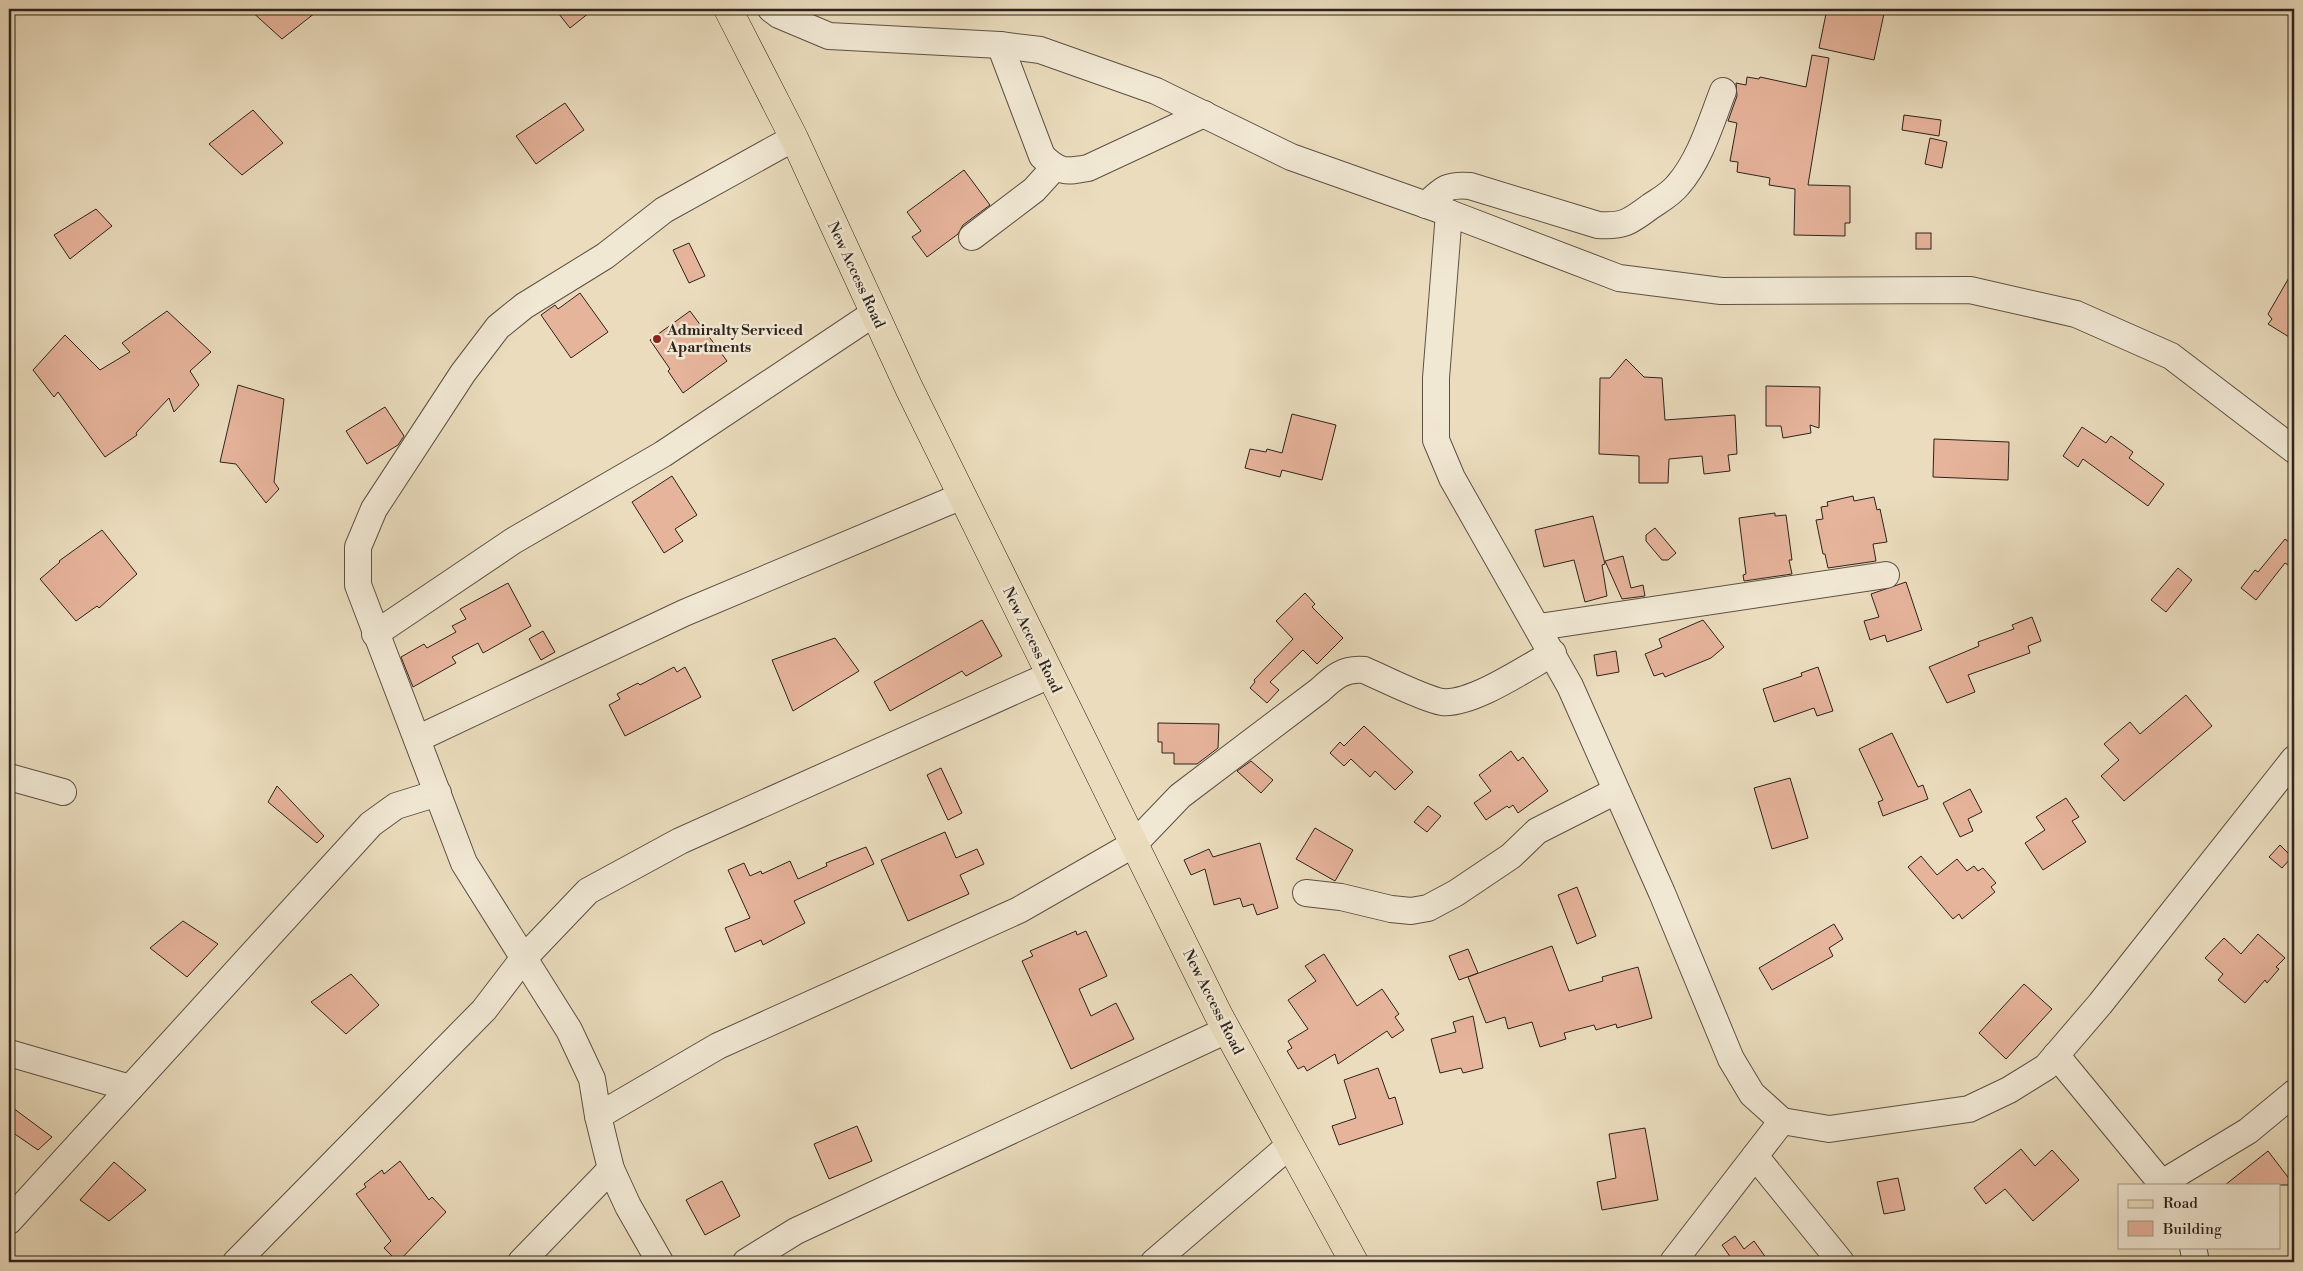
<svg xmlns="http://www.w3.org/2000/svg" width="2303" height="1271" font-family="'Libre Bodoni',serif">
  <rect width="100%" height="100%" fill="#eadcbd"/>
  <filter id="stains"><feTurbulence type="fractalNoise" baseFrequency=".004" numOctaves="4"/><feColorMatrix values="0 0 0 0 .2 0 0 0 0 .09 0 0 0 0 .02 0 0 0 .5 -.17"/></filter>
  <radialGradient id="worn" r=".72"><stop offset=".6" stop-color="#630" stop-opacity="0"/><stop offset="1" stop-color="#630" stop-opacity=".3"/></radialGradient>
  <g fill="#e6b39b" stroke="#2e231c">
    <polygon points="249,9 320,9 282,39"/>
    <polygon points="555,9 594,9 570,28"/>
    <polygon points="1827,9 1885,9 1874,60 1819,48"/>
    <polygon points="1812,55 1829,58 1808,185 1850,186 1850,223 1845,223 1845,236 1794,235 1795,189 1769,185 1770,178 1737,172 1738,162 1730,161 1737,123 1728,121 1737,96 1736,83 1746,85 1747,77 1759,79 1760,77 1806,87"/>
    <polygon points="565,103 584,130 536,164 516,136"/>
    <polygon points="253,110 283,143 242,175 209,144"/>
    <polygon points="1904,115 1941,120 1939,136 1902,130"/>
    <polygon points="1930,138 1947,142 1942,168 1925,164"/>
    <polygon points="964,170 990,205 963,225 958,234 927,257 912,237 921,231 907,212"/>
    <polygon points="96,209 112,226 70,259 54,235"/>
    <rect x="1916" y="233" width="15" height="16"/>
    <polygon points="689,243 705,276 689,283 673,250"/>
    <polygon points="2294,269 2294,340 2268,324 2272,319 2268,314"/>
    <polygon points="580,293 608,332 571,358 541,315 555,305 558,309"/>
    <polygon points="167,311 211,352 190,371 199,385 174,412 169,398 136,433 137,435 105,457 58,392 54,397 33,370 65,335 100,370 130,352 122,343"/>
    <polygon points="690,311 727,361 683,393 668,371 670,369 650,340"/>
    <polygon points="1626,359 1644,377 1662,378 1665,420 1735,415 1737,454 1728,455 1730,471 1704,474 1702,456 1669,459 1668,483 1639,483 1639,456 1599,454 1600,378 1610,378"/>
    <polygon points="238,385 284,399 274,482 279,489 266,503 236,464 220,462"/>
    <polygon points="1766,386 1820,387 1819,428 1810,425 1811,433 1783,438 1781,426 1766,426"/>
    <polygon points="385,407 404,436 398,445 367,464 346,431"/>
    <polygon points="1292,414 1336,425 1322,480 1282,470 1280,477 1245,468 1250,449 1266,452 1267,449 1282,453"/>
    <polygon points="2082,427 2106,443 2111,436 2133,452 2129,458 2164,484 2148,506 2083,459 2078,467 2063,456"/>
    <polygon points="1934,439 2009,442 2008,480 1933,477"/>
    <polygon points="672,476 697,515 675,529 683,541 664,553 632,502"/>
    <polygon points="1853,496 1854,501 1874,497 1877,510 1880,509 1887,542 1873,544 1876,561 1828,568 1825,554 1823,554 1816,520 1823,519 1821,507 1828,506 1827,502"/>
    <polygon points="1775,513 1775,516 1786,515 1792,560 1789,560 1792,574 1744,581 1743,575 1746,574 1739,518"/>
    <polygon points="1593,516 1605,564 1602,565 1607,596 1585,602 1574,560 1544,567 1535,530"/>
    <polygon points="1655,528 1676,553 1668,560 1662,560 1646,541 1646,535"/>
    <polygon points="102,530 137,574 99,608 97,606 76,621 40,579 60,562 59,561"/>
    <polygon points="2285,539 2294,546 2294,558 2288,565 2285,563 2256,600 2241,588 2255,570 2258,572"/>
    <polygon points="1623,556 1631,588 1643,585 1645,596 1622,599 1605,561"/>
    <polygon points="2178,568 2192,580 2166,612 2151,600"/>
    <polygon points="1906,582 1922,630 1887,642 1885,635 1870,640 1864,621 1879,617 1871,594"/>
    <polygon points="508,583 531,626 483,653 478,643 452,657 456,663 413,687 401,657 424,644 427,648 456,632 452,626 466,619 460,609"/>
    <polygon points="1305,593 1315,604 1312,607 1343,638 1317,664 1303,650 1270,682 1279,690 1267,703 1250,688 1255,682 1254,680 1293,639 1276,621"/>
    <polygon points="2032,617 2041,641 2028,646 2030,653 1968,675 1975,692 1947,703 1929,667 1979,646 1978,642 2014,629 2012,625"/>
    <polygon points="982,620 1002,656 966,676 962,671 890,711 874,682"/>
    <polygon points="1703,620 1724,647 1711,658 1665,677 1663,673 1654,676 1645,654 1662,647 1659,639"/>
    <polygon points="543,631 555,652 541,660 529,639"/>
    <polygon points="835,638 859,671 793,711 772,660"/>
    <polygon points="1616,651 1619,672 1597,676 1594,655"/>
    <polygon points="674,667 677,672 685,667 701,697 625,736 609,705 620,699 617,694 638,683 640,685"/>
    <polygon points="1818,667 1833,711 1817,716 1814,708 1774,722 1763,689 1802,676 1801,673"/>
    <polygon points="2186,695 2212,726 2124,801 2101,776 2119,760 2104,744 2130,722 2140,734"/>
    <polygon points="1158,723 1219,724 1218,748 1197,764 1174,764 1174,753 1162,753 1162,742 1158,742"/>
    <polygon points="1364,726 1413,772 1395,790 1375,771 1370,777 1351,759 1344,766 1330,753 1340,742 1344,746"/>
    <polygon points="1892,733 1918,787 1923,785 1928,799 1883,816 1878,802 1883,800 1859,749"/>
    <polygon points="1511,751 1518,761 1523,757 1548,791 1518,813 1513,805 1509,808 1507,806 1486,820 1474,803 1491,791 1479,775"/>
    <polygon points="1251,761 1273,780 1261,793 1237,771"/>
    <polygon points="941,768 962,813 948,820 927,775"/>
    <polygon points="1790,778 1808,838 1772,849 1754,788"/>
    <polygon points="277,786 324,836 317,843 268,802"/>
    <polygon points="1970,789 1982,812 1968,819 1973,831 1960,837 1943,803"/>
    <polygon points="2066,798 2079,817 2072,821 2086,842 2043,870 2025,843 2045,830 2036,817"/>
    <polygon points="1428,806 1441,816 1427,832 1414,822"/>
    <polygon points="1315,828 1353,850 1335,881 1296,859"/>
    <polygon points="945,832 956,858 977,849 984,864 960,875 969,894 908,921 881,860"/>
    <polygon points="1260,843 1278,908 1257,915 1253,904 1243,907 1240,898 1214,905 1205,869 1191,875 1184,860 1209,849 1213,857"/>
    <polygon points="2280,845 2292,857 2282,868 2269,857"/>
    <polygon points="866,847 874,864 794,901 805,923 763,945 761,940 735,952 725,928 750,918 728,870 744,863 750,876 761,871 762,874 790,861 798,879 827,866 826,863"/>
    <polygon points="1921,856 1937,875 1957,859 1967,871 1974,866 1978,871 1983,868 1996,883 1991,887 1995,892 1962,919 1959,914 1953,919 1908,867"/>
    <polygon points="1577,887 1596,936 1577,944 1558,895"/>
    <polygon points="183,921 218,944 187,977 150,948"/>
    <polygon points="1834,924 1843,939 1829,948 1833,956 1772,990 1759,968"/>
    <polygon points="1076,931 1077,935 1086,931 1107,976 1079,989 1091,1016 1116,1003 1134,1039 1071,1069 1022,961 1033,956 1030,951"/>
    <polygon points="2258,934 2285,958 2276,967 2279,969 2267,983 2265,980 2245,1003 2218,980 2223,974 2205,958 2224,938 2241,954"/>
    <polygon points="1552,946 1569,991 1603,981 1602,977 1638,967 1652,1018 1617,1028 1616,1024 1596,1030 1594,1025 1564,1033 1566,1039 1540,1047 1532,1022 1508,1029 1505,1017 1486,1023 1468,977"/>
    <polygon points="1468,949 1478,973 1459,980 1449,956"/>
    <polygon points="1324,954 1357,1006 1382,989 1399,1014 1395,1017 1404,1030 1392,1038 1387,1031 1338,1064 1335,1054 1307,1071 1304,1066 1298,1069 1287,1051 1292,1048 1288,1041 1308,1029 1288,1000 1316,981 1305,966"/>
    <polygon points="351,974 379,1005 346,1034 311,1002"/>
    <polygon points="2024,984 2052,1009 2006,1059 1979,1033"/>
    <polygon points="1473,1016 1483,1068 1463,1073 1461,1068 1440,1073 1431,1039 1456,1032 1453,1022"/>
    <polygon points="1378,1068 1389,1099 1395,1097 1403,1124 1339,1145 1332,1126 1356,1118 1344,1080"/>
    <polygon points="9,1105 52,1137 38,1150 9,1130"/>
    <polygon points="857,1126 872,1161 829,1179 814,1144"/>
    <polygon points="1645,1128 1658,1200 1602,1210 1597,1182 1616,1178 1609,1134"/>
    <polygon points="2021,1149 2035,1166 2052,1150 2079,1180 2033,1221 2005,1189 1986,1204 1974,1188"/>
    <polygon points="2268,1151 2294,1185 2225,1185"/>
    <polygon points="400,1161 429,1200 432,1197 446,1212 398,1262 384,1248 391,1241 356,1194 366,1187 364,1184 382,1170 384,1174"/>
    <polygon points="114,1162 146,1190 109,1221 80,1200"/>
    <polygon points="1898,1178 1905,1210 1884,1214 1877,1182"/>
    <polygon points="722,1181 740,1216 705,1235 686,1200"/>
    <polygon points="1735,1236 1744,1249 1754,1241 1769,1262 1726,1262 1731,1258 1722,1245"/>
  </g>
  <g fill="none" stroke-linecap="round" stroke-linejoin="round">
    <defs>
      <g id="minor">
        <polyline points="771,9 779,15 829,36 1000,45 1040,50 1156,91 1291,157 1449,213 1619,278 1721,291 1970,290 2076,314 2171,356 2294,450"/>
        <path d="M1000,45L1042,156C1059,173 1066,172 1088,168L1204,114"/>
        <path d="M794,138L664,210L605,256L524,306L498,327L463,373L374,509L358,547V585L464,863L569,1030L592,1079L598,1116L718,1046L1019,910L1134,844L1180,796L1320,690C1334,677 1344,668 1364,670C1383,678 1424,699 1442,702C1472,705 1526,668 1553,653"/>
        <path d="M1426,205C1443,189 1447,184 1470,186L1598,225C1624,227 1631,221 1651,206C1660,200 1671,194 1678,185C1700,160 1711,122 1723,91"/>
        <polyline points="1449,213 1436,378 1436,440 1452,478 1570,686 1662,893 1731,1059 1752,1094 1782,1121 1829,1129 1969,1109 2009,1090 2046,1067 2100,1004 2294,759"/>
        <polyline points="972,237 1034,190 1054,168"/>
        <polyline points="1539,627 1886,575"/>
        <polyline points="375,634 513,541 663,454 873,314"/>
        <polyline points="417,739 684,613 962,496"/>
        <polyline points="9,777 63,792"/>
        <polyline points="1306,893 1341,897 1391,909 1411,911 1428,908 1456,893 1511,856 1537,831 1616,791"/>
        <polyline points="9,1053 130,1088"/>
        <polyline points="2056,1055 2163,1185"/>
        <polyline points="598,1116 611,1169 628,1206 660,1262"/>
        <polyline points="1755,1156 1841,1262"/>
        <polyline points="2162,1183 2248,1131 2294,1093"/>
        <polyline points="9,1221 371,824 396,806 438,793"/>
        <polyline points="2193,1247 2196,1262"/>
        <polyline points="236,1262 484,1010 523,959 588,891 680,841 1050,675"/>
        <polyline points="521,1262 611,1169"/>
        <polyline points="746,1262 796,1231 1227,1030"/>
        <polyline points="1154,1262 1290,1145"/>
        <polyline points="1673,1262 1782,1121"/>
      </g>
      <polyline id="major" points="728,9 794,138 909,388 1218,1014 1354,1262"/>
    </defs>
    <use href="#minor" stroke="#5d5144" stroke-width="28"/>
    <use href="#major" stroke="#2e231c" stroke-width="29"/>
    <use href="#minor" stroke="#f1e8d4" stroke-width="26"/>
    <use href="#major" stroke="#eadcbd" stroke-width="28"/>
  </g>
  <circle fill="#8f2418" stroke="#f1e8d4" stroke-width="2" cx="657" cy="339" r="5"/>
  <g text-anchor="middle" dominant-baseline="central" stroke-width="5" stroke-linejoin="round" paint-order="stroke">
    <g font-size="15" fill="#2e231c" stroke="#f1e8d4">
      <text transform="translate(856 275) rotate(65)">New Access Road</text>
      <text transform="translate(1032 640) rotate(64)">New Access Road</text>
      <text transform="translate(1213 1002) rotate(63)">New Access Road</text>
    </g>
    <g font-size="15" font-weight="bold" fill="#2e231c" stroke="#f1e8d4" text-anchor="start">
      <text x="667" y="330">Admiralty Serviced<tspan x="667" dy="17">Apartments</tspan></text>
    </g>
  </g>
  <rect width="2303" height="1271" fill="none" stroke="#eadcbd" stroke-width="30"/>
  <rect x="10" y="10" width="2283" height="1251" fill="none" stroke="#2e231c" stroke-width="2.5"/>
  <rect x="15" y="15" width="2273" height="1241" fill="none" stroke="#2e231c"/>
  <rect x="2118" y="1184" width="162" height="65" fill="#f1e8d4" stroke="#a3998a"/>
  <rect x="2128" y="1200" width="25" height="8" fill="#eadcbd" stroke="#a3998a"/>
  <text x="2163" y="1208" font-size="15" fill="#2e231c">Road</text>
  <rect x="2128" y="1221" width="25" height="15" fill="#e6b39b" stroke="#a3998a"/>
  <text x="2163" y="1234" font-size="15" fill="#2e231c">Building</text>
  <rect width="100%" height="100%" filter="url(#stains)"/>
  <rect width="100%" height="100%" fill="url(#worn)"/>
</svg>
